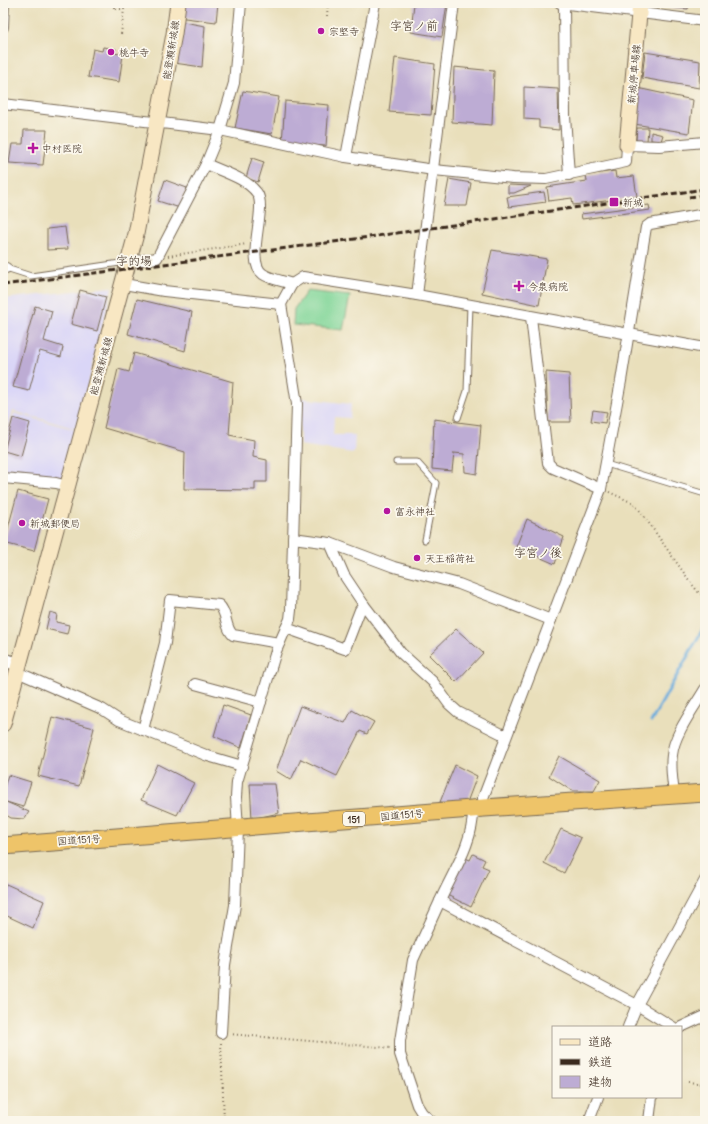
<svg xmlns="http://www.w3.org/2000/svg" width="708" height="1124" font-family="Delius,'Klee One',sans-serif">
  <rect width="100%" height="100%" fill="#fbf7ec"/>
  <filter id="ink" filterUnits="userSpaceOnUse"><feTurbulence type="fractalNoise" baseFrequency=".025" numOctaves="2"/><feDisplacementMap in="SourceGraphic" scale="8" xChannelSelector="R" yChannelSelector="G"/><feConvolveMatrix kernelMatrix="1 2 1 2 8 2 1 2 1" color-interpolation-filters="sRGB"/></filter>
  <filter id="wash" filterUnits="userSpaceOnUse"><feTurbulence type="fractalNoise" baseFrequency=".012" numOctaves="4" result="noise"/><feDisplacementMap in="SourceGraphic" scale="16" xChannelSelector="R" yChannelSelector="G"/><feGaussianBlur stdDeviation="0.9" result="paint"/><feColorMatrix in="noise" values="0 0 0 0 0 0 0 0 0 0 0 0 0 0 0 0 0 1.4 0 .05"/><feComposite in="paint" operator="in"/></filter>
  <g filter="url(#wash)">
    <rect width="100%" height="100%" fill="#e9dfbb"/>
    <g fill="#dad6f7">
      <polygon points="112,287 77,429 13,411 3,444 3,299"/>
      <polygon points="300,398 351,404 350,418 334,417 333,435 355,435 354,453 300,445"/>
      <polygon points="14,413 77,430 62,480 3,475 3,450"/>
    </g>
    <polygon fill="#82d699" stroke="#5e805c" points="307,291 350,296 343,330 293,325 294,309"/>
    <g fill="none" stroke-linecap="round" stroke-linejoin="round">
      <polyline stroke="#66aadb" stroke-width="3" points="651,722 705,625"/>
    </g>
    <g id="blocks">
      <g fill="#bdacd4">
        <polygon points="181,3 218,3 216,22 177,17"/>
        <polygon points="414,3 447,3 442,37 411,32"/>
        <polygon points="668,3 689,3 688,9 667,7"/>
        <polygon points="178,21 205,26 202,67 174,63"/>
        <polygon points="103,47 116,49 115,53 123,55 119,82 88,77 93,49 102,51"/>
        <polygon points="645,52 700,61 699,88 642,78"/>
        <polygon points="395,58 435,64 431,115 389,112"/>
        <polygon points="454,67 494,71 492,125 452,122"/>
        <polygon points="524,87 558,89 559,130 539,128 539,120 524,119"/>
        <polygon points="637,88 693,100 689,133 634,124"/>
        <polygon points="243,91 279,97 272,134 235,128"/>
        <polygon points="285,101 329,105 326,146 282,143"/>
        <polygon points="637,128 648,128 647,141 636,140"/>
        <polygon points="24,130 47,130 43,165 9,163 12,144 23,144"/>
        <polygon points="651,132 663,135 661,141 651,140"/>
        <polygon points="252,158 264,162 258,182 246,178"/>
        <polygon points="615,171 616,178 634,176 637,197 573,205 572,198 549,201 547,187 587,181 586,175"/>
        <polygon points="449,179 471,183 467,206 444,206"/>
        <polygon points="165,180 187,188 180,208 158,201"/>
        <polygon points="508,185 531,186 514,193 508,193"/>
        <polygon points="544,192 546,202 509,207 507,197"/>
        <polygon points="649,205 650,210 582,219 581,214"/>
        <polygon points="65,227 68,249 47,250 47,229"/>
        <polygon points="492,250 547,259 539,305 482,293"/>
        <polygon points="80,290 106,297 97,331 71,324"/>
        <polygon points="137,299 192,312 185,351 128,334"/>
        <polygon points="35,306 52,311 44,341 63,347 61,357 40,351 29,391 13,387"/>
        <polygon points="134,353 233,382 229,435 254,440 253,457 267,460 267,482 255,482 255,490 184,489 185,452 104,428 118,369 129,372"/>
        <polygon points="546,372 569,374 571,422 548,422"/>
        <polygon points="593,410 607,412 605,423 591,421"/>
        <polygon points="13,418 30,423 21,456 4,451"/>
        <polygon points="434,419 481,425 477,474 465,472 464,454 454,453 452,471 432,469"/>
        <polygon points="18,491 48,499 34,551 4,543"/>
        <polygon points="527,519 564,537 555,564 516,547"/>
        <polygon points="50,612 57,614 56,622 69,625 67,634 46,629"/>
        <polygon points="456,629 483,653 456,682 429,655"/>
        <polygon points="223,705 251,715 241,748 214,736"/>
        <polygon points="300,706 345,723 352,710 374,722 367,734 360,731 337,776 301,759 291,780 276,771"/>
        <polygon points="52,717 94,728 79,786 38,776"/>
        <polygon points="559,756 600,780 594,791 572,791 549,776"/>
        <polygon points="157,764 194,783 177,815 141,800"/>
        <polygon points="455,765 477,776 466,805 440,802"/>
        <polygon points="8,775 31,782 23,807 3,801 3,791"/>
        <polygon points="250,784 275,784 279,813 252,819"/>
        <polygon points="4,801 29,812 24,819 11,818 3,813"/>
        <polygon points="561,829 581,838 564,873 544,863"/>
        <polygon points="473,854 485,860 482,866 489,869 471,907 445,894 463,857 470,860"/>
        <polygon points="6,884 44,901 33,928 3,914 3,890"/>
      </g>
    </g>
  </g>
  <g filter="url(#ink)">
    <use href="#blocks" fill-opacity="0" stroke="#786955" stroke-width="1"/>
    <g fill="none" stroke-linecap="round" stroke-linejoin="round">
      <defs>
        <g id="service">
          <polyline points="6,268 31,276 127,262"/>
          <polyline points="458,418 467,391 470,305"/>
          <polyline points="396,462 417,462 436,483 425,540"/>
          <polyline points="606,464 705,494"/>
        </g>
        <g id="minor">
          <polyline points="560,3 705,21"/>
          <polyline points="564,4 565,116 569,175"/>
          <polyline points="3,27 4,3"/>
          <polyline points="3,104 220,130 346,157 434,170 513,178 546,179 626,162 627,145 659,146 705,142"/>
          <polyline points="346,157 375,3"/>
          <path d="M206,164C223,172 246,178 257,193C268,209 244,261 263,274C270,279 283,281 292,284"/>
          <polyline points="129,262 157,258 206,164 220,130 234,83 241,3"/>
          <polyline points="3,268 6,268"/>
          <polyline points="124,284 164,291 281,304"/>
          <polyline points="417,295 705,348"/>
          <polyline points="531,317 548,463 553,468 601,489"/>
          <polyline points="3,478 56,483 68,486"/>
          <polyline points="293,538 330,543 344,575 364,605 401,653 433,682 449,704 458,712 506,736"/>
          <polyline points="330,543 394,567 459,584 551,620"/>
          <polyline points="286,628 345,649 360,610 364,605"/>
          <polyline points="17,672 102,709 119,720 208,756 242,766"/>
          <polyline points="195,684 261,702"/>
          <path d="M143,730L165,643L170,600L219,605C228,613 224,627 233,635L279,643"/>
          <path d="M674,795C673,782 670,769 672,755C674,734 694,708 705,689"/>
          <polyline points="484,808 483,798 601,489 621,381 646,227 650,224 705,214"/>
          <path d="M473,809C474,841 453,872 440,901L637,1005L673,1027"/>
          <polyline points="628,1027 637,1005 705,880"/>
          <polyline points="681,1027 705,1016"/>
          <polyline points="221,1033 225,965 235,905 238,829 236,797 237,782 276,651 290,619 291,610 297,404 281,304 292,284 303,277 417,295 454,3"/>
          <polyline points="431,1121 422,1113 417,1105 400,1054 400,1041 413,960 440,901"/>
          <polyline points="589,1121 598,1097"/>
          <polyline points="649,1121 652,1097"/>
        </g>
        <polyline id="tertiary" points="3,660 19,664"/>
        <g id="secondary">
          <polyline points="627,145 640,3"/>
          <polyline points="3,724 136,234 174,34 178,3"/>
        </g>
        <polyline id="trunk" points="3,846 484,808 705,793"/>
      </defs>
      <use href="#service" stroke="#786955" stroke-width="7"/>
      <use href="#minor" stroke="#786955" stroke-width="12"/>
      <use href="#tertiary" stroke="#786955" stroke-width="15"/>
      <use href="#secondary" stroke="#786955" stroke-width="17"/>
      <use href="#trunk" stroke="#786955" stroke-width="19"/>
      <g stroke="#786955" stroke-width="2" stroke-dasharray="1 3" stroke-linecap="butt">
        <polyline points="114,3 114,9 124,9 121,34"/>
        <polyline points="327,16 328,3"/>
        <polyline points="168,256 247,244"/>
        <polyline points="609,492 633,503 641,512 691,583 699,593 705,596"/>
        <polyline points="229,1034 390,1048"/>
        <polyline points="221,1043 224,1121"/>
        <polyline points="688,1082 705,1084"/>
      </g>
      <use href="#service" stroke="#fff" stroke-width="5"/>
      <use href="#minor" stroke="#fff" stroke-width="10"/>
      <use href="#tertiary" stroke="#fff" stroke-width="13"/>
      <use href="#secondary" stroke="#f8e7c3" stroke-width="15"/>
      <use href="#trunk" stroke="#eec469" stroke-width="17"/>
      <g stroke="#3b2a1e" stroke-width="3" stroke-dasharray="6 3" stroke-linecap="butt">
        <polyline points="689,197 705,195"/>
        <polyline points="3,285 341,241 705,189"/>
      </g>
    </g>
  </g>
  <g fill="#b5179e" stroke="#fbf7ec" stroke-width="1.5">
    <circle cx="321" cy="31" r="4"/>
    <circle cx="111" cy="52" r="4"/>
    <path d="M31 142h4v4h4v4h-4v4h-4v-4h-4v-4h4z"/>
    <rect x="609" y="197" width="10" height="10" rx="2"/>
    <path d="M517 280h4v4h4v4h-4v4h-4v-4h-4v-4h4z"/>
    <circle cx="387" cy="511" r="4"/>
    <circle cx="22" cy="523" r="4"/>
    <circle cx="417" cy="558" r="4"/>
  </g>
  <g text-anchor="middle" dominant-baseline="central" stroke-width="3.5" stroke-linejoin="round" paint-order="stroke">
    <rect fill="#fbf7ec" stroke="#75685c" stroke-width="1" x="343" y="812" width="22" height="14" rx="3"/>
    <g font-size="9" font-weight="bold" fill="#3b2a1e">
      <text x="354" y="819">151</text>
    </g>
    <g font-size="10" fill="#3b2a1e" stroke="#fbf7ec" text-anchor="start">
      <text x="329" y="31">宗堅寺</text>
      <text x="119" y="52">桃牛寺</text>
      <text x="42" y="148">中村医院</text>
      <text x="623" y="202">新城</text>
      <text x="528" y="286">今泉病院</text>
      <text x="395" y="511">富永神社</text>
      <text x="30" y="523">新城郵便局</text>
      <text x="425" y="558">天王稲荷社</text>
    </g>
    <g font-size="10" fill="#3b2a1e" stroke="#fbf7ec">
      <text transform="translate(171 50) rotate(-81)">能登瀬新城線</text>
      <text transform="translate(634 74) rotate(-85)">新城停車場線</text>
      <text transform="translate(101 366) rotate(-75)">能登瀬新城線</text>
      <text transform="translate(402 815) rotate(-5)">国道151号</text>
      <text transform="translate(79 840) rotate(-4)">国道151号</text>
    </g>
    <g font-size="12" fill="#3b2a1e" stroke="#fbf7ec">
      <text x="414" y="25">字宮ノ前</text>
      <text x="134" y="260">字的場</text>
      <text x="538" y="552">字宮ノ後</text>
    </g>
  </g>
  <rect width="708" height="1124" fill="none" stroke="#fbf7ec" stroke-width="16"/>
  <rect x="552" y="1026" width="130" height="72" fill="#fbf7ec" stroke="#aea59a"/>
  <rect x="560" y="1039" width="20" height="6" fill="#f8e7c3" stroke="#aea59a"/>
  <text x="588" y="1046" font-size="12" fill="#3b2a1e">道路</text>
  <rect x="560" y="1059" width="20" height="6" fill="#3b2a1e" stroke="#aea59a"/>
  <text x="588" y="1066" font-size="12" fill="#3b2a1e">鉄道</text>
  <rect x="560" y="1076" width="20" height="12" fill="#bdacd4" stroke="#aea59a"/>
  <text x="588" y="1086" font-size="12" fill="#3b2a1e">建物</text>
</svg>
